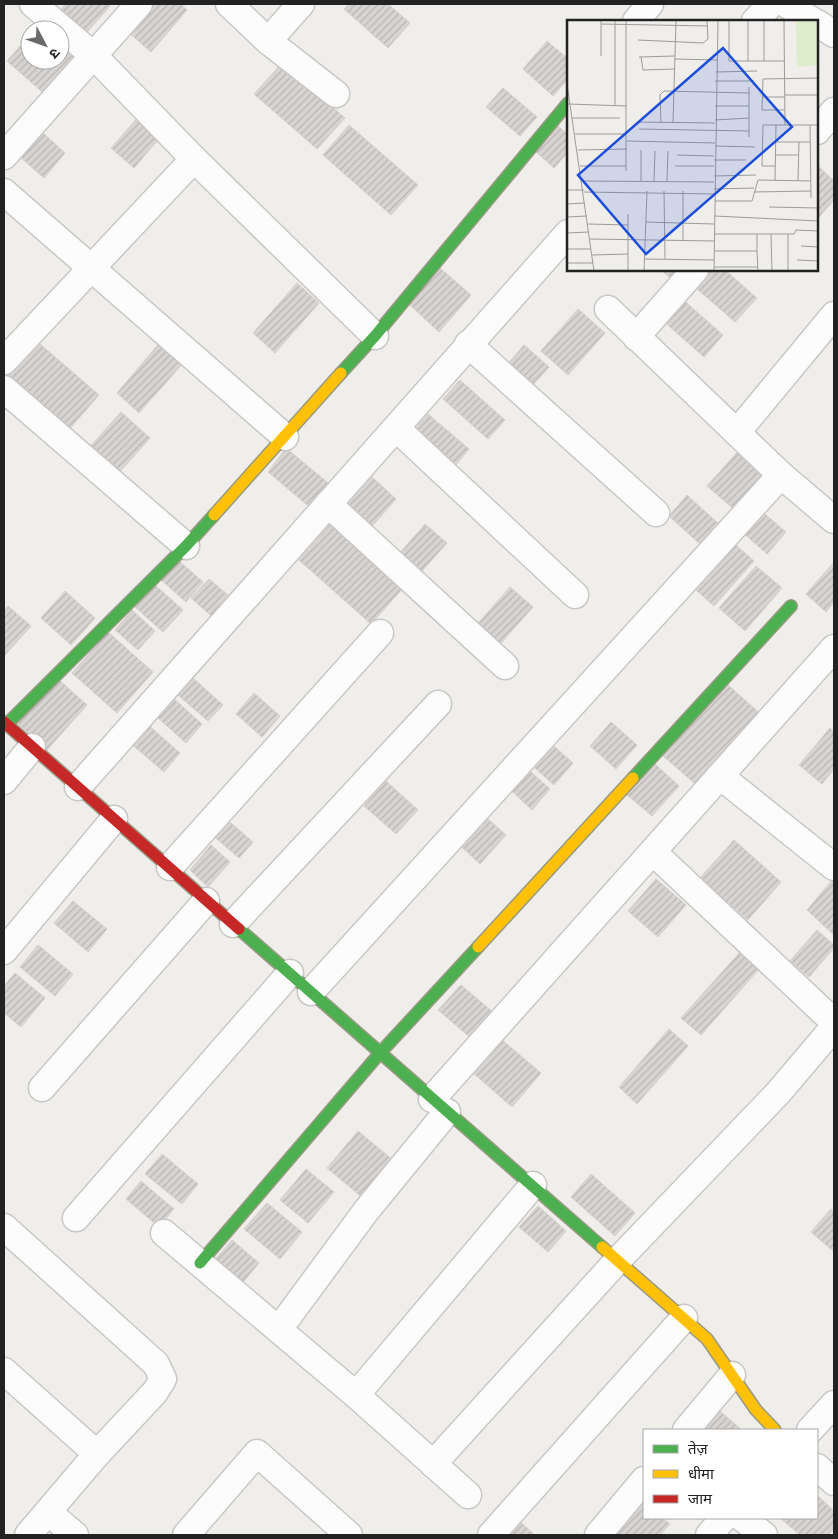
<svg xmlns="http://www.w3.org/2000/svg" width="838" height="1539" font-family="'Fira Sans','Noto Sans Devanagari',sans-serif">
  <defs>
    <pattern id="building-hatch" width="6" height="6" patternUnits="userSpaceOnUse" patternTransform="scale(1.25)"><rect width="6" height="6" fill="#d7d4d2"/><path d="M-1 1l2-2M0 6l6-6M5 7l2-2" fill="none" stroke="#b8b6b4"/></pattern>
  </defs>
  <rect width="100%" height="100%" fill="#f0eeeb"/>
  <g fill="url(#building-hatch)" stroke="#d3d0cc">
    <polygon points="66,4 107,4 110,6 80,40 54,17"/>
    <polygon points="149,4 181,4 187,10 151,52 126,30"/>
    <polygon points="349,4 388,4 410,23 388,48 344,9"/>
    <polygon points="30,35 30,60 60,60 60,45 79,61 48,97 7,61"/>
    <polygon points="547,41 568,59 568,79 553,96 523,69"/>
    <polygon points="282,63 345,118 317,149 254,94"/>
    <polygon points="503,88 537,117 520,136 486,107"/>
    <polygon points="141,114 163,134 134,168 111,148"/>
    <polygon points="349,125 418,185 391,215 323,155"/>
    <polygon points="558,126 568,135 568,152 554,168 535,151"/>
    <polygon points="42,132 65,153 44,178 20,157"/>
    <polygon points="817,165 834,181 834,200 818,218"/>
    <polygon points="440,268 471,295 439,332 409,304"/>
    <polygon points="661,270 688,270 676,283"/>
    <polygon points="712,270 725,270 757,298 735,322 696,288"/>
    <polygon points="297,283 319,303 275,353 253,333"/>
    <polygon points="680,297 723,335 704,357 661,319"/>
    <polygon points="578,309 605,333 568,375 541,351"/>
    <polygon points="32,337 99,395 66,433 4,378 4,369"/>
    <polygon points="162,340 185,361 139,413 117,393"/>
    <polygon points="524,345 549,367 525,394 500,373"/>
    <polygon points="460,380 505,420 488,439 443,399"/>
    <polygon points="121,412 150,438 117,475 88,449"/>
    <polygon points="428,414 469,449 450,472 409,436"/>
    <polygon points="286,448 333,487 313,510 268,472"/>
    <polygon points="741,448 769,472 735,510 707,486"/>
    <polygon points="372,477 396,499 367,532 343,510"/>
    <polygon points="687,495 719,524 701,545 669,516"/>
    <polygon points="758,508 786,532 767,554 740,530"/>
    <polygon points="332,522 405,586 371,624 299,560"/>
    <polygon points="425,524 447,543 414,580 393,561"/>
    <polygon points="727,537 754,561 714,606 687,582"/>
    <polygon points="178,560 203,582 186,602 160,579"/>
    <polygon points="834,562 834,602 826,612 806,594"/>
    <polygon points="756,566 782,588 745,631 719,608"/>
    <polygon points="209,579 235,601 217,621 191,598"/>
    <polygon points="155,585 183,610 163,632 135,607"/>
    <polygon points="510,587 533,607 495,650 473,629"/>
    <polygon points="65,591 95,618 71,645 41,618"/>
    <polygon points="8,606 31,626 4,656 4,612"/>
    <polygon points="132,610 155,631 138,650 115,630"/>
    <polygon points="108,632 153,672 117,713 72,673"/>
    <polygon points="57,678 87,705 47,750 17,723"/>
    <polygon points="193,678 223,705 208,721 178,695"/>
    <polygon points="727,684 764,717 701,789 663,756"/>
    <polygon points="254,693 280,716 262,737 236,714"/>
    <polygon points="173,698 202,724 186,743 157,717"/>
    <polygon points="611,722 637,745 616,769 590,746"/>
    <polygon points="146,723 180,753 164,772 129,742"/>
    <polygon points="830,728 834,732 834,769 822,784 799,765"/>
    <polygon points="545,738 573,763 554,785 526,760"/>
    <polygon points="655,764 679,786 652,816 627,795"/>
    <polygon points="523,765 550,789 532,810 505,785"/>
    <polygon points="386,781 418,810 396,834 364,806"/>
    <polygon points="480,812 506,835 480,864 455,841"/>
    <polygon points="225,818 253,842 239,858 211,834"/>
    <polygon points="734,840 781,882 748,920 700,878"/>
    <polygon points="211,845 230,862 208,887 190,870"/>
    <polygon points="834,878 834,935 807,910"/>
    <polygon points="656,879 686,905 658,937 628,911"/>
    <polygon points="73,901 107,929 88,952 54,923"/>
    <polygon points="817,930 834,945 834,948 809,977 790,961"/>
    <polygon points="38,945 73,974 55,996 20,967"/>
    <polygon points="741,951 760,968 701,1035 681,1018"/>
    <polygon points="15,973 45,998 21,1027 4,1013 4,986"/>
    <polygon points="461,985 495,1014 473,1040 438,1010"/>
    <polygon points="669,1029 688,1046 637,1104 619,1087"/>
    <polygon points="501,1039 541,1073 512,1107 472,1072"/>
    <polygon points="358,1131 394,1161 363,1198 327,1168"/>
    <polygon points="162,1154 198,1184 182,1204 145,1174"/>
    <polygon points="306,1169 334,1192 308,1223 280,1200"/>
    <polygon points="591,1174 635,1213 615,1236 571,1197"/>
    <polygon points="141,1181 174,1209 159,1227 126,1199"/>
    <polygon points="267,1203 302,1232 280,1259 244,1229"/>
    <polygon points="538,1206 566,1231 548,1252 519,1227"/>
    <polygon points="831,1209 834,1212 834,1252 811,1232"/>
    <polygon points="232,1240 259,1263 240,1286 212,1263"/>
    <polygon points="715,1407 742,1430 694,1430"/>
    <polygon points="817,1495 834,1511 834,1528 828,1535 800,1535 780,1518 817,1518"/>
    <polygon points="644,1501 644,1518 663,1518 670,1524 660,1535 613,1535"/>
    <polygon points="518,1520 535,1535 504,1535"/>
  </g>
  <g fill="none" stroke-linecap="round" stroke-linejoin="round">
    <defs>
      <g id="street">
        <polyline points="33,4 93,55 194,159 375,336"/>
        <polyline points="229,4 268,41 336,94"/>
        <polyline points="786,4 813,21"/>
        <polyline points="636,21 650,4"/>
        <polyline points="755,21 771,4"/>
        <polyline points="817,23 834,34"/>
        <polyline points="268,41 301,4"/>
        <polyline points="817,131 834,111"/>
        <polyline points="4,156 139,4"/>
        <polyline points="4,192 285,437"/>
        <polyline points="608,309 781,475 834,520"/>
        <polyline points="636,337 695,270"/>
        <polyline points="468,344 656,513"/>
        <polyline points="4,361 194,159"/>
        <polyline points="4,389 186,546"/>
        <polyline points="396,428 575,595"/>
        <polyline points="738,431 834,315"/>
        <polyline points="328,504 505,666"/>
        <polyline points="720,776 834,867"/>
        <polyline points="4,781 32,747"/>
        <polyline points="78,787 568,233"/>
        <polyline points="653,852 834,1022"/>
        <polyline points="170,867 380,633"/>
        <polyline points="233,924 438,704"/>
        <polyline points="4,951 114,819"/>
        <polyline points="311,992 781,475"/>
        <polyline points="42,1088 206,901"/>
        <polyline points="432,1099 834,648"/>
        <polyline points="76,1218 290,973"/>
        <polyline points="4,1227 156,1364 163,1379 155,1392 97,1454 28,1535"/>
        <polyline points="164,1233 356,1395 468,1495"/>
        <polyline points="279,1329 366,1211 447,1112"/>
        <polyline points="4,1371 97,1454"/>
        <polyline points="356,1395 533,1185"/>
        <polyline points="686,1430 732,1375"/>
        <polyline points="810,1430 834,1404"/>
        <polyline points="433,1464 617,1261 778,1093 834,1027"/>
        <polyline points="817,1467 834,1482"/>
        <polyline points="48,1512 75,1535"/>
        <polyline points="742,1518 764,1535"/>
        <polyline points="186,1535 257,1453 349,1535"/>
        <polyline points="491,1535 684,1318"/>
        <polyline points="598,1535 644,1480"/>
        <polyline points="709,1535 724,1518"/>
      </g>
      <g id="fast">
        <polyline points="341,373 375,336 568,103"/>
        <polyline points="7,724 186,546 214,515"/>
        <polyline points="633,778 791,606"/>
        <polyline points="239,929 602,1247"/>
        <polyline points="200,1263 380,1053 478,947"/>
      </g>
      <g id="slow">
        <polyline points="214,515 341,373"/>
        <polyline points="478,947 633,778"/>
        <polyline points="602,1247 707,1339 756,1410 775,1430"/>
      </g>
      <polyline id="jam" points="4,722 239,929"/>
    </defs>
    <use href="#street" stroke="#c9c8c7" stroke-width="29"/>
    <use href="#fast" stroke="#999a82" stroke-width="14"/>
    <use href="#slow" stroke="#999a82" stroke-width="14"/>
    <use href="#jam" stroke="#999a82" stroke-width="14"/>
    <use href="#street" stroke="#fdfcfc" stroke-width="26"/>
    <use href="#fast" stroke="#4caf50" stroke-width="11"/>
    <use href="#slow" stroke="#ffc107" stroke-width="11"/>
    <use href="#jam" stroke="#c62828" stroke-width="11"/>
  </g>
  <g transform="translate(567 20)">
    <rect width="251" height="251" fill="#f0eeeb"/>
    <path d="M229,1H251V45L230,47Z" fill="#ddeccb"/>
    <path fill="none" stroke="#9e9c9b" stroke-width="1" d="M162,1V41H218M197,1V41M217,1L218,105M34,4L141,6M71,20L136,23L141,19L140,1M34,36V1M72,37L108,36M74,37L76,50L108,49M108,39L151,40M181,41V1M149,52L190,51M148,61H187M0,64L27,251M182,67V117M218,75H252M196,77H218M1,84L60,86M48,85V1M148,86H182M218,90H195L196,59L252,58M5,98H53M148,100L182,98M70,102L148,103M94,102L93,75L97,71L182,73M106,102L109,1M243,105L244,178M72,109L182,111M8,114H60M60,121L148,123M208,122H243M148,126L188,127M11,130L60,129M110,135L147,136M208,135H231M147,140H179M13,146H59M108,146H147M208,146H195L196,105H252M59,151V1M147,156L189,155M16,161L147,162M74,161V130M87,161L88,131M100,161L101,131M208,161L209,105M231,161L232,122M147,169L187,168M0,170H17M97,171L98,239M17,172L147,174M187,172L244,171M148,181H185L191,160L244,161M0,184L18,183M202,187L252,188M147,196L252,201M0,197L20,196M79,202L147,204M21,204L61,205M0,213L22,212M147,214H221V251M190,214V231M204,214L205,251M221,214H227L229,210L252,211M23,219L147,221M116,221V171M234,226L252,227M0,229H24M147,231H190L191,251M25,235L61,234M77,239L147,240M230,240L252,241M0,243H26M147,247H191M61,251V194M77,251L80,171M147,251L151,1"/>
    <path fill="#1d4ed8" fill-opacity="0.15" stroke="#1d4ed8" stroke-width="2.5" d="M156,28L225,107L79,234L11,155Z"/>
    <rect width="251" height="251" fill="none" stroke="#222" stroke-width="2.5"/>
  </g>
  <rect width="838" height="1539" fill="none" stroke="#222222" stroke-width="10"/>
  <rect x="643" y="1429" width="175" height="90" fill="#ffffff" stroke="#a7a7a7"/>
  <rect x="653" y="1445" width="25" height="8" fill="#4caf50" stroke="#a7a7a7"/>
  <text x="688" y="1454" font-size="15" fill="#222222">तेज़</text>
  <rect x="653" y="1470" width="25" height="8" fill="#ffc107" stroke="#a7a7a7"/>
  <text x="688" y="1479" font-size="15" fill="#222222">धीमा</text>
  <rect x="653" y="1495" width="25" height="8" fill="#c62828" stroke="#a7a7a7"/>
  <text x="688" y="1504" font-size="15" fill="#222222">जाम</text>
  <g transform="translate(45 45) rotate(131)"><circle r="24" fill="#ffffff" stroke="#a7a7a7"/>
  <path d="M0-4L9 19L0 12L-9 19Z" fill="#6a6968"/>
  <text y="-8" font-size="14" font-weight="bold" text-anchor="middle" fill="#222222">उ</text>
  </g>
</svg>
